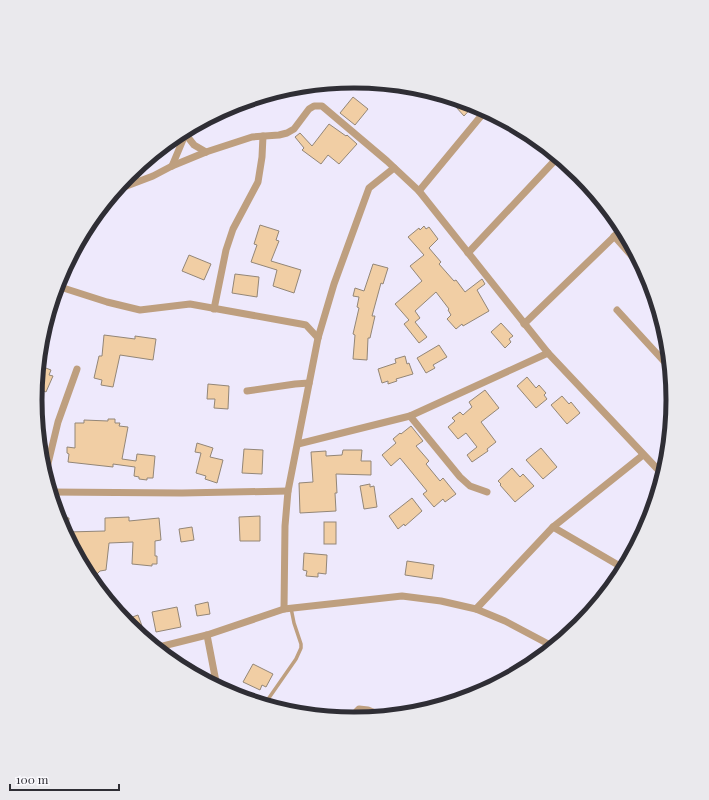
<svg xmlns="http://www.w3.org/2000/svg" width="709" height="800" font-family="'Playfair Display',serif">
  <rect width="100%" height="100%" fill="#eee9fc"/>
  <g fill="#f1cea4" stroke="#938677">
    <polygon points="353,97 368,109 355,125 340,113"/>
    <polygon points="456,99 466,101 475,104 464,116 456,107 460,104"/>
    <polygon points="329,124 346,136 347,135 357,144 339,164 328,155 321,164 302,150 304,148 295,137 300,133 312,146"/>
    <polygon points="260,225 279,231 276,240 279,241 271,261 301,270 294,293 273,286 277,270 251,262 257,245 254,244"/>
    <polygon points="424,226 426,229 429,227 438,239 429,248 441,262 439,264 454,281 456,280 465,292 482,279 485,284 477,290 489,311 463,326 462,324 456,329 447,319 451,315 448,310 449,309 436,292 415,311 420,318 415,322 427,337 419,343 404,324 409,320 395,304 422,281 410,266 424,255 408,237 419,228 420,230"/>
    <polygon points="189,255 211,264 204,280 182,271"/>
    <polygon points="373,264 388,268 383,284 381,283 372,316 375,316 370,338 368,338 367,360 353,359 355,335 353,334 359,308 357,307 359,297 353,296 355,288 364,291"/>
    <polygon points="235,274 259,277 257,297 232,293"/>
    <polygon points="501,323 513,336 509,339 511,342 505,348 491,332"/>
    <polygon points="104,335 135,339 135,336 156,339 153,360 120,355 113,387 101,385 102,380 94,378 99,356 102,356"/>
    <polygon points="439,345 447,357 433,365 435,368 426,373 417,358"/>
    <polygon points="405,356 407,364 409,363 413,374 396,379 397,381 388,384 388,381 382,383 378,369 396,363 395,359"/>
    <polygon points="38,365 51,370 49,375 53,376 46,392 44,391 40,402 43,403 38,422 35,400"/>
    <polygon points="527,377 536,388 539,385 546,393 544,395 547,399 536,408 517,386"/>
    <polygon points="208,384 229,386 228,409 214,408 215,399 207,399"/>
    <polygon points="485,390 499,408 481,422 496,442 487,449 488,451 472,462 467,455 477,447 466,433 458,439 448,427 455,421 452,418 460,412 463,415 472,407 469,402"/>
    <polygon points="562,396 569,404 571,402 580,413 567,424 551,405"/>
    <polygon points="108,419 115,419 115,423 120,423 119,426 128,427 122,459 136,461 137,454 155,456 153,478 147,478 147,480 139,479 139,477 134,476 135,467 113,464 113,467 68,462 69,454 67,453 67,447 75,448 75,423 84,423 84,420 108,421"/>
    <polygon points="411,426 423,441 416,446 429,461 426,464 440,481 443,478 456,494 445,502 443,499 434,507 423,494 427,491 400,458 391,466 382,455 396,443 393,439 400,433 401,434"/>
    <polygon points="197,443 213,448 210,457 223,460 217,483 205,479 206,476 196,473 201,453 195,452"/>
    <polygon points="541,448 557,467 543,479 526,460"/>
    <polygon points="244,449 263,450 262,474 242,473"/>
    <polygon points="343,450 362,450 361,461 371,461 371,475 336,474 337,493 335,493 336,511 300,513 299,483 313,482 311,452 326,451 326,456 342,455"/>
    <polygon points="512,468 520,477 523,474 534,486 515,502 500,485 501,484 498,481"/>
    <polygon points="370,484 370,487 374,486 377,507 364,509 360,486"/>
    <polygon points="412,498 422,511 405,526 404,524 398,529 389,516"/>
    <polygon points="260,516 260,541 240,541 239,517"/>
    <polygon points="58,517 69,518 68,532 105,531 105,518 129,517 129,521 159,518 161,540 155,541 155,556 157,556 157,564 152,564 152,566 132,564 133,542 109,543 106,570 100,571 97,574 93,574 88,571 85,571"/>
    <rect x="324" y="522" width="12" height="22"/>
    <polygon points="192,527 194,540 181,542 179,529"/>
    <polygon points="304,553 327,555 326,574 318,573 318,577 306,576 307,571 303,570"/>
    <polygon points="407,561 434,565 432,579 405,575"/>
    <polygon points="208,602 210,614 197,616 195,605"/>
    <polygon points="177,607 181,627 156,632 152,612"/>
    <polygon points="138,615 142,626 133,629 124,620"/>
    <polygon points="253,664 273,674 266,687 262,685 260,690 243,682"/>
  </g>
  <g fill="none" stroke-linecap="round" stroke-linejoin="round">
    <polyline stroke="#be9f7f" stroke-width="3.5" points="264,705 296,659 301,648 301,644 294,623 291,608"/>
    <g stroke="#be9f7f" stroke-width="7">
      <polyline points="183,131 194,145 206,152"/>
      <polyline points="172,166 185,135"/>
      <polyline points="116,190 153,176 172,166 206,152 252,137 279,135 287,133 294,129 309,109 314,106 322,106 387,161 419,191 548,353 664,476"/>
      <polyline points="419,191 486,110"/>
      <polyline points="614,236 647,273"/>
      <polyline points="468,253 559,156"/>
      <polyline points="57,286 107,302 140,310 190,304 301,324 306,325 318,338"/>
      <polyline points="214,309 226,250 233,229 258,182 262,157 263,136"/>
      <polyline points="617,310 671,369"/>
      <polyline points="524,324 623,228"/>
      <polyline points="247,391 295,384 309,383"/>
      <polyline points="410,416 460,477 470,486 487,492"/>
      <polyline points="298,444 410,416 548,353"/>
      <polyline points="45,476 58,422 77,369"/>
      <polyline points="50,492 182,493 288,491"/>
      <polyline points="625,569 553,527 643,455"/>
      <polyline points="284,609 285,526 288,491 318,338 334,284 369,188 394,168"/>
      <polyline points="476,609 553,527"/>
      <polyline points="207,635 217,687"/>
      <polyline points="155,648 207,635 284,609 402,596 441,601 476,609 505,621 554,647"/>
      <polyline points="349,719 359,709 368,710 384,717"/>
    </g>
  </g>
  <path d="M0 0H709V800H0ZM42 400a312 312 0 1 1 624 0a312 312 0 1 1-624 0Z" fill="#eae9ed" fill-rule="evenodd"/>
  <path fill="none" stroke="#2f2e35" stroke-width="5" d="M42 400a312 312 0 1 1 624 0a312 312 0 1 1-624 0Z"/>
  <path d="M10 784v6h109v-6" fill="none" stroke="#2f2e35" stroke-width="2"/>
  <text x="16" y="784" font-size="12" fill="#2f2e35" stroke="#faf9fd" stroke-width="3" paint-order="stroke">100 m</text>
</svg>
